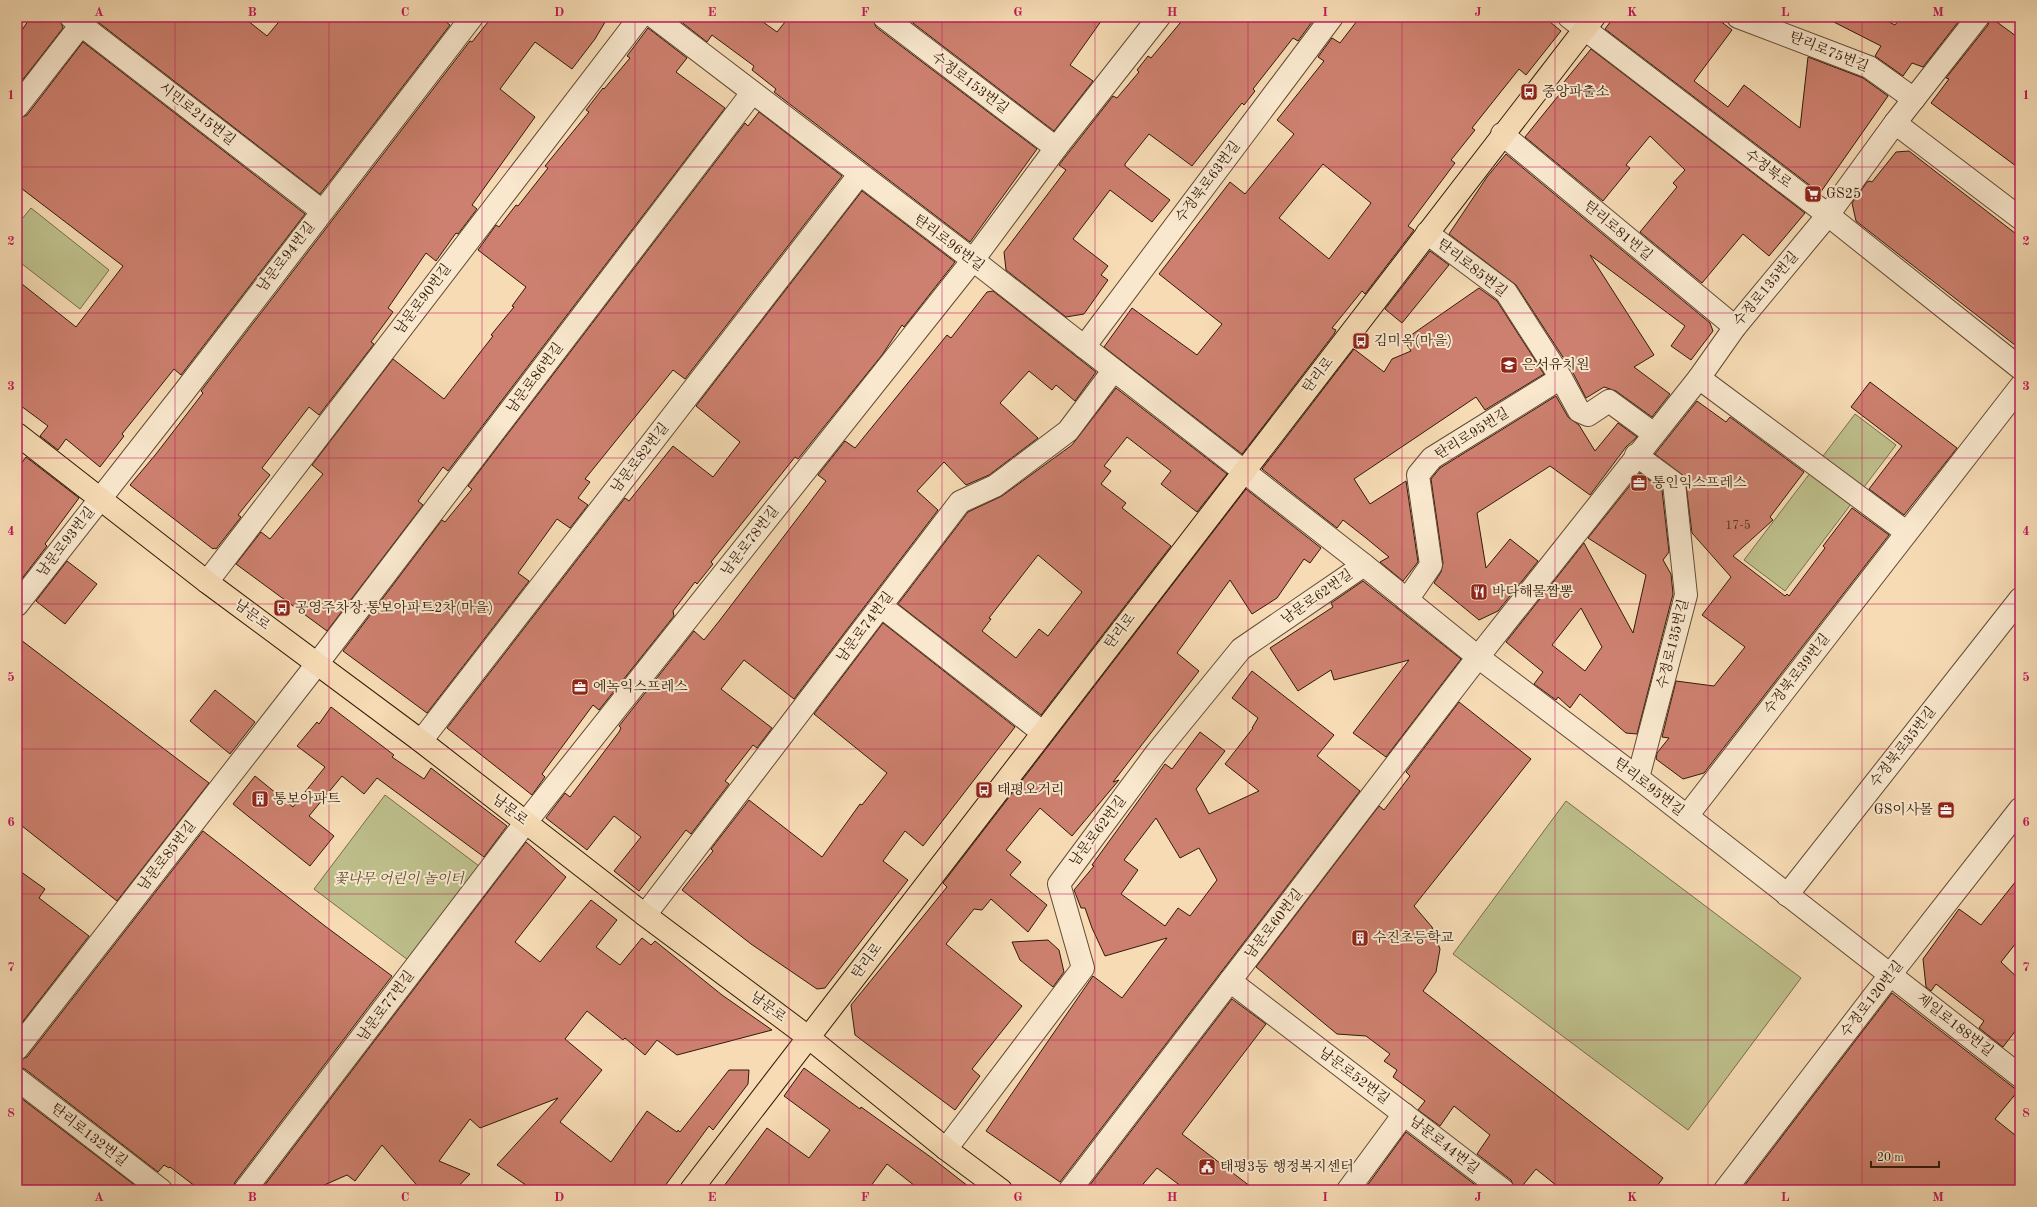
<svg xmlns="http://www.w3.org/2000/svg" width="2037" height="1207" font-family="'Old Standard TT','Noto Serif KR',serif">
  <rect width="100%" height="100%" fill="#f6dbb4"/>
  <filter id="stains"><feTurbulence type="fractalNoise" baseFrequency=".005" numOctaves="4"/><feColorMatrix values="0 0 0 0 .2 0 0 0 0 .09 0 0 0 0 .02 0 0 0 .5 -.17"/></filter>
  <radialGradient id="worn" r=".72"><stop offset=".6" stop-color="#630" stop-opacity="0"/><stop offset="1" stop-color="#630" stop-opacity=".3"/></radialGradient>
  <g fill="#bec08c" stroke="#786d4a">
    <polygon points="31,208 109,270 80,309 17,260 17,225"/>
    <polygon points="1855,414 1896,445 1785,591 1744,560"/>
    <polygon points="385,795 483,869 412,963 314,889"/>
    <polygon points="1566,801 1801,978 1688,1130 1453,954"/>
  </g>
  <g fill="#cd806f" stroke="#321a09" fill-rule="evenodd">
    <polygon points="31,17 59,17 63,28 17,87 17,37"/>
    <polygon points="99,17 243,17 267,36 283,17 440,17 450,25 320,194 98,22"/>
    <polygon points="492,17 608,17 595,39 572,69 535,42 500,89 535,117 472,205 477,209 458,234 456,233 436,261 426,253 388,308 393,312 371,342 374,344 319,415 309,407 262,468 270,475 238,515 241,517 216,549 214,548 213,549 130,485 156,454 203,393 201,391 470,41 472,42"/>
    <polygon points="675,17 756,17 777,32 789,17 872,17 876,27 1037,149 970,242 774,92 776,89 752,70 754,66 712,35 707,42"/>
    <polygon points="905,17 1104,17 1070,65 1093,81 1054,131"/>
    <polygon points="1185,17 1305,17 1312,22 1298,41 1293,38 1253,89 1255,91 1244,105 1242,103 1192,166 1149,134 1125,164 1125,166 1170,200 1152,222 1110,190 1073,239 1108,266 1101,275 1108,280 1084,314 1066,317 1006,270 1004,252 1066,170 1059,165 1066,156 1113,96 1117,98 1139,72 1137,70 1148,56 1151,58"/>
    <path d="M1360,17H1544L1561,31L1526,75L1519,69L1472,128L1475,130L1451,160L1455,163L1408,226L1414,230L1365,294L1362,291L1332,328L1336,330L1334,334L1242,454L1104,347L1132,308L1197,355L1222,324L1159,274L1230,182L1245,194L1294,134L1277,120L1324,61L1318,57L1332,38L1340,43ZM1323,164L1371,203L1329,259L1279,218Z"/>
    <polygon points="1614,17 1715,17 1732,30 1694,81 1728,107 1744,85 1800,128 1808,57 1863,78 1888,96 1820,193 1605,29"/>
    <polygon points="1824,17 1879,17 1895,25 1901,17 1962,17 1923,67 1912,63 1903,76 1875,56 1881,46"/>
    <polygon points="1990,17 2020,39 2020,169 1931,103 1949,79 1946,78 1988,25"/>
    <polygon points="648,28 687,58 676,72 725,108 448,471 443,467 418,501 423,505 327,631 236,564 261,532 270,539 323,474 312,465 393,359 444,399 493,336 491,335 514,307 512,306 526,287 478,250 496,225 499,227 516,205 518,206 548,168 545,166 589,112 586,110 603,88 604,89 630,58 627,56"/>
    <polygon points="83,42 305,214 181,375 174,369 122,434 124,436 100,467 66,439 58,450 40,436 48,426 17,403 17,280 76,327 123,266 17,185 17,119 27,115"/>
    <polygon points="1591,49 1805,213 1769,256 1743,234 1702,283 1640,232 1677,187 1673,183 1685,170 1650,136 1626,165 1630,168 1603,201 1525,137 1567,85 1564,82"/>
    <polygon points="759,112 842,176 685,379 673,370 585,479 590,482 578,498 588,505 570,528 557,519 518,573 529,581 427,713 343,651 442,520 445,522 472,489 468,486 745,123 748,126"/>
    <polygon points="1909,151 2020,237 2020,349 1856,221 1852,203 1867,182 1870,181 1872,182 1896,152"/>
    <polygon points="1506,154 1710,323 1713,331 1691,360 1671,346 1685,326 1590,255 1654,355 1634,367 1670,394 1652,417 1616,391 1604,387 1586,398 1572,371 1516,285 1449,234 1487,177"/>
    <polygon points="862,191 955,262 904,327 902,325 882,355 798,459 795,457 711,562 713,564 697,584 695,582 673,611 674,616 599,710 593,705 542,774 545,777 532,795 447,728 625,498 629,501 673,446 713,477 740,442 696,406"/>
    <polygon points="1430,251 1449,265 1402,323 1385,309"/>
    <polygon points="1479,288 1497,301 1544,374 1485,410 1476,397 1354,479 1370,504 1406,481 1418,562 1403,581 1380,562 1389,557 1366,538 1343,520 1337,528 1262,469 1354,349 1384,372 1392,359 1411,351 1404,340"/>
    <polygon points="993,291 1096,372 1075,401 1056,385 1052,390 1029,371 1000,403 1038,438 989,475 966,485 944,462 917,491 938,510 794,699 744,660 721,689 772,728 757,748 753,745 725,781 729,784 691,834 686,830 639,891 614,871 641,837 614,816 587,850 546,818 565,793 570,797 619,732 621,728 619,726 694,631 704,640 720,620 826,481 818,475 845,441 855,448 947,335 951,338 987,292"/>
    <polygon points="1870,382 1957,448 1904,515 1869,489 1902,446 1851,407"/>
    <path d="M1116,388L1227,474L1197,512L1161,484L1171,471L1127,437L1104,466L1111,471L1101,484L1126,503L1122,508L1171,546L1041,715L898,604L968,512L1002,496L1072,445ZM1038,555L1082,592L1048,636L1039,629L1016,658L982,631L991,619L989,618Z"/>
    <polygon points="1556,396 1568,417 1579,425 1595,451 1618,423 1637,437 1626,447 1590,495 1550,466 1477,513 1486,568 1510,539 1538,561 1498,611 1479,620 1434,583 1441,572 1443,563 1431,479 1440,468"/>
    <polygon points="1697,401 1726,422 1730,417 1804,472 1770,517 1773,520 1733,556 1785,596 1787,594 1789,596 1825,548 1823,546 1852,508 1889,535 1704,773 1683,779 1656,759 1657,753 1669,738 1662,737 1676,681 1714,686 1745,647 1702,615 1731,577 1692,533 1685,477 1655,454"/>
    <polygon points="26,457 79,498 45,544 47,546 17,585 17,469"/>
    <path d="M1640,473L1662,490L1669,552L1663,560L1671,574L1673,594L1637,734L1626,733L1580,694L1570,708L1558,697L1556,700L1534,684L1543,672L1506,642L1584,543L1633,633L1646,575L1588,538ZM1581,608L1602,647L1585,671L1552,645Z"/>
    <polygon points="1246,489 1321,548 1310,563 1304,559 1277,598 1252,614 1230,580 1177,653 1199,671 1113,782 1119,780 1072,836 1040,808 1006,850 1021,862 1010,875 1047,905 1028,932 991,899 982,910 974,909 946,944 1022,1006 972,1069 980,1076 955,1110 855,1035 851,1005 947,887 943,883"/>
    <polygon points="67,561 97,584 65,624 36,601"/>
    <polygon points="1363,581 1461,659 1386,757 1353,733 1409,660 1334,680 1331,670 1298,691 1270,648 1333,607 1331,603"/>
    <polygon points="883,623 1015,727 923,846 905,831 883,861 908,880 825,988 817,989 751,944 682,890 713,851 711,849 749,800 822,857 860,804 862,805 887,773 814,714"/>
    <polygon points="17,637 209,783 117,901 17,822"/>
    <path d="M1252,671L1334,735L1317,756L1360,791L1060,1182L986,1131L1093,976L1122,998L1167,938L1105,956L1092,928L1085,908H1081L1074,890L1094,866L1092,865L1165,764L1172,769L1200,732L1225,751L1196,789L1209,814L1259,791L1225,764L1253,728H1252L1258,718L1232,698ZM1156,818L1180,858L1199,848L1217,880L1190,916L1178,908L1165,926L1121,894L1138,870L1124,860Z"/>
    <polygon points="215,690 255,722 230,754 190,721"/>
    <polygon points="1459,702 1531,759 1414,906 1432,927 1440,949 1436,972 1423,991 1663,1178 1654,1190 1562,1190 1536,1169 1519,1190 1515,1190 1511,1180 1477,1154 1490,1135 1454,1106 1440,1126 1418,1110 1425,1101 1393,1077 1397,1070 1384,1061 1390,1054 1366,1036 1337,1034 1256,967 1379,806 1384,810 1410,776 1406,772"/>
    <polygon points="331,707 394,755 392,757 424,779 431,768 507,826 484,857 377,778 364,794 342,776 309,816 334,836 310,866 233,804 255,776 293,807 325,767 297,746 317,722 319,724"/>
    <polygon points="203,831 325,926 392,976 235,1182 233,1190 200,1190 170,1167 169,1168 164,1165 158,1172 25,1069 17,1067 17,1061 27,1057"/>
    <polygon points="526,842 566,877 515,942 540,962 591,900 617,920 596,947 620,965 642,938 651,945 655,941 722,995 772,1030 677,1055 657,1040 645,1055 625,1038 623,1040 587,1011 565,1039 602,1070 560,1122 611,1162 647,1111 677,1132 678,1130 680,1132 729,1070 749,1070 748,1084 713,1130 709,1126 662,1190 533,1190 497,1165 558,1098 480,1128 470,1119 439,1161 470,1174 455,1190 421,1190 382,1145 355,1181 347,1175 313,1190 261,1190"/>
    <polygon points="17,869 45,889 39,898 89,936 17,1029"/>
    <polygon points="2020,876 2020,938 2001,962 2020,980 2020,1025 2003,1047 1979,1028 1984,1021 1936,984 1931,991 1926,987 1923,959 1959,909 1981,925"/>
    <polygon points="1048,940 1059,950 1064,972 1053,987 1020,960 1012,942"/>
    <polygon points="1892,993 2018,1091 1995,1119 2020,1139 2020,1190 1741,1190"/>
    <polygon points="1232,999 1266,1024 1182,1134 1255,1190 1186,1190 1157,1168 1138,1190 1086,1190"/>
    <polygon points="804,1068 860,1109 861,1107 932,1158 973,1190 920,1190 887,1164 868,1190 721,1190 767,1128 809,1158 830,1130 784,1096"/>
    <polygon points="17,1095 141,1190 17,1190"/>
    <polygon points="1406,1132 1482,1190 1364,1190"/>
  </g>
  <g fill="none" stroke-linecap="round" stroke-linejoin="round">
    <defs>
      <g id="minor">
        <polyline points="71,17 322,211"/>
        <polyline points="654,17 973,260 1364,565 1478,657 1638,778 2020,1076"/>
        <polyline points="884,17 1056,148"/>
        <polyline points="1569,17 1828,215 2020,368"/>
        <polyline points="1738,17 1869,67 1914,99"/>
        <polyline points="17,107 87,17"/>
        <polyline points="1895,123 2020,218"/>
        <polyline points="1502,134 1735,327"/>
        <polyline points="1427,233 1506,292 1561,378 1579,411 1588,415 1609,401 1654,434"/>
        <polyline points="1084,347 1332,17"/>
        <polyline points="1699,378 1906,532"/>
        <polyline points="1636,455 1674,483 1686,595 1638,778"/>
        <polyline points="207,582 640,17"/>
        <polyline points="1407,600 1431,565 1418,475 1432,458 1561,378"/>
        <polyline points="17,605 184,392 472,17"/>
        <polyline points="881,606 1042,732"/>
        <polyline points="421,741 859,175"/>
        <polyline points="1687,816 2020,387"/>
        <polyline points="1787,895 2020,599"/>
        <polyline points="645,915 960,502 995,486 1068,431 1113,371"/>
        <polyline points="1230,981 1503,1190"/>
        <polyline points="17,1049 317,664 752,93"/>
        <polyline points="17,1079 161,1190"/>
        <polyline points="946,1149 1083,968 1059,884 1157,752 1241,649 1364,565"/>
        <polyline points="245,1190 526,822 973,260 1056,148 1159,17"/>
        <polyline points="1070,1190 1478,657 1699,378 1735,327 1828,215 1895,123 1978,17"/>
        <polyline points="1348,1190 1404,1114"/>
        <polyline points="1725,1190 1890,975 2020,809"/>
      </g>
      <g id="major">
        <polyline points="17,434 207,582 421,741 645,915 808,1037 946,1149 1001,1190"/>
        <polyline points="691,1190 1594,17"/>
      </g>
    </defs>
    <use href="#minor" stroke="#634a34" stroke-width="24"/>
    <use href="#major" stroke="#321a09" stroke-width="24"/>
    <use href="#minor" stroke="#f9e8ce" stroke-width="22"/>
    <use href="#major" stroke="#f6dbb4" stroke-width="22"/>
  </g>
  <path fill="none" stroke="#c2185b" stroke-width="1" stroke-opacity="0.55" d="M175,17V1190M329,17V1190M482,17V1190M635,17V1190M789,17V1190M942,17V1190M1095,17V1190M1248,17V1190M1402,17V1190M1555,17V1190M1708,17V1190M1862,17V1190M17,167H2020M17,313H2020M17,458H2020M17,604H2020M17,749H2020M17,894H2020M17,1040H2020"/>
  <defs>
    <symbol id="bus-square" viewBox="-11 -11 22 22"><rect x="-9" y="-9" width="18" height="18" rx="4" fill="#8f2418" stroke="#f9e8ce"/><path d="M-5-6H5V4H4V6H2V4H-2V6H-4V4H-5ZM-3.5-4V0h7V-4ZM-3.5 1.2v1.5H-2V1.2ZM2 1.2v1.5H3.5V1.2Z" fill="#fff"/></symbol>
    <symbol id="supermarket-square" viewBox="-11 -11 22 22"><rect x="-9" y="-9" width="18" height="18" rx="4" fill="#8f2418" stroke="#f9e8ce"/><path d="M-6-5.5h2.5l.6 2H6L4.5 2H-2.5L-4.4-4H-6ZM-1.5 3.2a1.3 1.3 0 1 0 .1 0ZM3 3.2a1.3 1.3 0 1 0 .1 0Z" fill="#fff"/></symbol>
    <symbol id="school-square" viewBox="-11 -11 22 22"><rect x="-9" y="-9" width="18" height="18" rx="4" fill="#8f2418" stroke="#f9e8ce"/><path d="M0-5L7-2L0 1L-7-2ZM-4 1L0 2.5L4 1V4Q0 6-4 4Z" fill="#fff"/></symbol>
    <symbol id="office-square" viewBox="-11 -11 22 22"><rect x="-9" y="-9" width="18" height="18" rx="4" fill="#8f2418" stroke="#f9e8ce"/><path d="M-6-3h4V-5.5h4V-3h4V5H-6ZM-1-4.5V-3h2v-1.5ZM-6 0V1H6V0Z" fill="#fff"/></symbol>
    <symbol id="restaurant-square" viewBox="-11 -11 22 22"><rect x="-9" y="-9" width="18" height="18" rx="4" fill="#8f2418" stroke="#f9e8ce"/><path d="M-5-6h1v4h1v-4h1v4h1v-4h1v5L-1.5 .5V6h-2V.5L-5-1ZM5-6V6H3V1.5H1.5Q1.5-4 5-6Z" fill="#fff"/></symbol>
    <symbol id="building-square" viewBox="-11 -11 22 22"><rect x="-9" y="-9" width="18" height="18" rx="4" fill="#8f2418" stroke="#f9e8ce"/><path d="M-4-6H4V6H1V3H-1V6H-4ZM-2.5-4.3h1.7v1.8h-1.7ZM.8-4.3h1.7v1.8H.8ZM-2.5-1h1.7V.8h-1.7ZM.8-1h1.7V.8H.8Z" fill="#fff"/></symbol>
    <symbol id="civic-square" viewBox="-11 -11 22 22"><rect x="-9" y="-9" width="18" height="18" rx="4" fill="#8f2418" stroke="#f9e8ce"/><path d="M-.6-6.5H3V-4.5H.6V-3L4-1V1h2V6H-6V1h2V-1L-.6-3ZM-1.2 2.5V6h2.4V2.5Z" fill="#fff"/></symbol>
  </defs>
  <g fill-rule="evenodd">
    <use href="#bus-square" x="1519" y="82" width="20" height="20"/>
    <use href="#supermarket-square" x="1803" y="184" width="20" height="20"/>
    <use href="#bus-square" x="1351" y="331" width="20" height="20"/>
    <use href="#school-square" x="1499" y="355" width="20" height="20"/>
    <use href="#office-square" x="1629" y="473" width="20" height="20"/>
    <use href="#restaurant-square" x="1469" y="582" width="20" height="20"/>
    <use href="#bus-square" x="272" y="598" width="20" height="20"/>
    <use href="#office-square" x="570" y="677" width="20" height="20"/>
    <use href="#bus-square" x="974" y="780" width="20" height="20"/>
    <use href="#building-square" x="250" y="789" width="20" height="20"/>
    <use href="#office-square" x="1936" y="800" width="20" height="20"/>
    <use href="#building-square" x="1350" y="928" width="20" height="20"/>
    <use href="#civic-square" x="1197" y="1157" width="20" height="20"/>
  </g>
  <g text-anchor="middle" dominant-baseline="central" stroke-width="4" stroke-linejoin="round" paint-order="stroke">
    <g font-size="12" fill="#593422">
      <text x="1738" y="526">17-5</text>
    </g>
    <g font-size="14" fill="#321a09" stroke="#f9e8ce">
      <text transform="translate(1829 52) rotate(22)">탄리로75번길</text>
      <text transform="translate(970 83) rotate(37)">수정로153번길</text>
      <text transform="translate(197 114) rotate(38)">시민로215번길</text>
      <text transform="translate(1768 169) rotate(37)">수정북로</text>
      <text transform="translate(1208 182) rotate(-53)">수정북로63번길</text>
      <text transform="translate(1618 231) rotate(40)">탄리로81번길</text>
      <text transform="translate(949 243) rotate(37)">탄리로96번길</text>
      <text transform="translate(286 257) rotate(-52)">남문로94번길</text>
      <text transform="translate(1472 268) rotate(38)">탄리로85번길</text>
      <text transform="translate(1766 289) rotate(-50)">수정로135번길</text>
      <text transform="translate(423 299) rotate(-53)">남문로90번길</text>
      <text transform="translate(1318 375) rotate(-52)">탄리로</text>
      <text transform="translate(535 378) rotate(-53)">남문로86번길</text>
      <text transform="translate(1472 434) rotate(-32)">탄리로95번길</text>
      <text transform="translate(640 458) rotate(-52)">남문로82번길</text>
      <text transform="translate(750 541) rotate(-52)">남문로78번길</text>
      <text transform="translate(66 542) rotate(-52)">남문로93번길</text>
      <text transform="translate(1317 597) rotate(-35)">남문로62번길</text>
      <text transform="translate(252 615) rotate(37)">남문로</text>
      <text transform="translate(865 627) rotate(-53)">남문로74번길</text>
      <text transform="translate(1120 631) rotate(-52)">탄리로</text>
      <text transform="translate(1673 644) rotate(-76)">수정로135번길</text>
      <text transform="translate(1797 674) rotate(-52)">수정북로39번길</text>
      <text transform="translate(1903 747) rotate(-52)">수정북로35번길</text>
      <text transform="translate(1649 787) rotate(38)">탄리로95번길</text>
      <text transform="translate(510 810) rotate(38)">남문로</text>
      <text transform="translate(1098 831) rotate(-53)">남문로62번길</text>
      <text transform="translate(167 856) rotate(-52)">남문로85번길</text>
      <text transform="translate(1274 924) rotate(-52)">남문로60번길</text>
      <text transform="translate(867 961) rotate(-53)">탄리로</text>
      <text transform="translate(1872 999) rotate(-52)">수정로120번길</text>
      <text transform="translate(386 1006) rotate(-53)">남문로77번길</text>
      <text transform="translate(768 1007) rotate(37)">남문로</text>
      <text transform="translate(1955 1025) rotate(38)">제일로188번길</text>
      <text transform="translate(1354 1076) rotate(37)">남문로52번길</text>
      <text transform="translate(89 1135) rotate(38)">탄리로132번길</text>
      <text transform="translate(1444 1145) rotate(38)">남문로44번길</text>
    </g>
    <g font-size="14" fill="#321a09" stroke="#f9e8ce" text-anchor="start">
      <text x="1542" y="92">중앙파출소</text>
      <text x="1826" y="194">GS25</text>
      <text x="1374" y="341">김미옥(마을)</text>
      <text x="1522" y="365">은서유치원</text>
      <text x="1652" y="483">통인익스프레스</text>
      <text x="1492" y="592">바다해물짬뽕</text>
      <text x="295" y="608">공영주차장.통보아파트2차(마을)</text>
      <text x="593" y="687">에녹익스프레스</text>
      <text x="997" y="790">태평오거리</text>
      <text x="273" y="799">통보아파트</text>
      <text x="1933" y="810" text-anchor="end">GS이사몰</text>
      <text x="1373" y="938">수진초등학교</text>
      <text x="1220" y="1167">태평3동 행정복지센터</text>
    </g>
    <g font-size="14" font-style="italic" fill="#5c4c30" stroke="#f9e8ce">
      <text x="399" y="879">꽃나무 어린이 놀이터</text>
    </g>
  </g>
  <rect width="2037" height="1207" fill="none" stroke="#f6dbb4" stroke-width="44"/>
  <path d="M1871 1161v6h68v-6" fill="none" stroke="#321a09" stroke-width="2"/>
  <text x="1877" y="1161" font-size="12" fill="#321a09" stroke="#f9e8ce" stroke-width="3" paint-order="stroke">20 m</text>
  <rect x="22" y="22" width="1993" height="1163" fill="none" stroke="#c2185b" stroke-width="1.5"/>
  <g font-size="13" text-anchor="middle" font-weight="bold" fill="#c2185b">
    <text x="99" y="16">A</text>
    <text x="252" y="16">B</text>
    <text x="405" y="16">C</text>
    <text x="559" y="16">D</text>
    <text x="712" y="16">E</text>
    <text x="865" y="16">F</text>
    <text x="1018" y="16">G</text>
    <text x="1172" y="16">H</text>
    <text x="1325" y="16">I</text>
    <text x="1478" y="16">J</text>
    <text x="1632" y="16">K</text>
    <text x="1785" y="16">L</text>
    <text x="1938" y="16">M</text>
    <text x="11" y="99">1</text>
    <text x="2026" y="99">1</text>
    <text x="11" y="245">2</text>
    <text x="2026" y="245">2</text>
    <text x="11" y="390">3</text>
    <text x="2026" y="390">3</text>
    <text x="11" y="535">4</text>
    <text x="2026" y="535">4</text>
    <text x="11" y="681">5</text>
    <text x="2026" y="681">5</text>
    <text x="11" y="826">6</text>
    <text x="2026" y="826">6</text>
    <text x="11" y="971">7</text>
    <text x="2026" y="971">7</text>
    <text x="11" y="1117">8</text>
    <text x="2026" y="1117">8</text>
    <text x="99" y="1201">A</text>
    <text x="252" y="1201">B</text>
    <text x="405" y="1201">C</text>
    <text x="559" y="1201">D</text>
    <text x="712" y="1201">E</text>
    <text x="865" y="1201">F</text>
    <text x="1018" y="1201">G</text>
    <text x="1172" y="1201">H</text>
    <text x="1325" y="1201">I</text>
    <text x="1478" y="1201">J</text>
    <text x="1632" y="1201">K</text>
    <text x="1785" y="1201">L</text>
    <text x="1938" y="1201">M</text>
  </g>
  <rect width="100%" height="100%" filter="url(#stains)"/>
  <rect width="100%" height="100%" fill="url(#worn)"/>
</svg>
